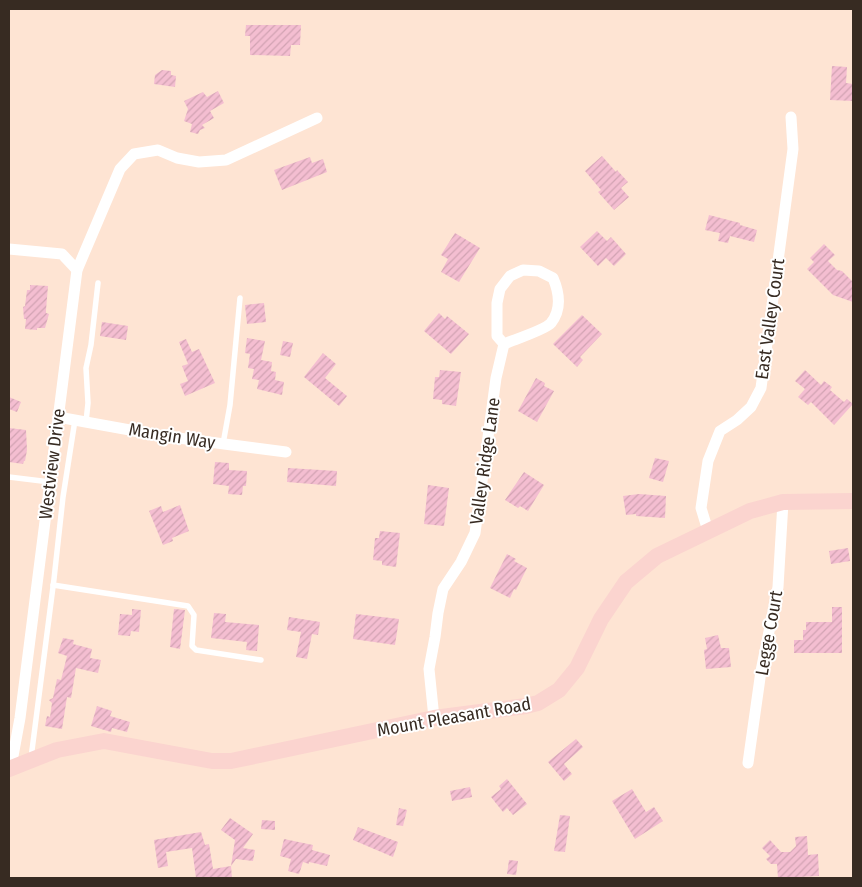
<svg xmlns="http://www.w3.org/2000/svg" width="862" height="887" font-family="'Fira Sans Condensed',sans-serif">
  <defs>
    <pattern id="building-hatch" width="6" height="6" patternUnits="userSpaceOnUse" patternTransform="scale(1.25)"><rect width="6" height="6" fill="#f4bed1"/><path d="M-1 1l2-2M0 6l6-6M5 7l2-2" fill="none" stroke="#d2a3b3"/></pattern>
  </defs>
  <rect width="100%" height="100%" fill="#fee4d3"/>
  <g fill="url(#building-hatch)">
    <polygon points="246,25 301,25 300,45 291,45 290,56 250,55 250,36 245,36"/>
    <polygon points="832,66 847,67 846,83 853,84 853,101 830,100"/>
    <polygon points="162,70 171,71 171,75 176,76 175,87 154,84 155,75"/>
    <polygon points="218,91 224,103 210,111 214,118 202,125 205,128 200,130 198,134 190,132 192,124 184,121 188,109 184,101 203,92 207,97"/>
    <polygon points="602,156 616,172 617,170 628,182 621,188 629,197 614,210 598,192 601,190 585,171"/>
    <polygon points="310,157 312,163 323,159 327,172 282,190 274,170"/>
    <polygon points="709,215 740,223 740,225 757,230 754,242 730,236 728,243 718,241 720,233 705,230"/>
    <polygon points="597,231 607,241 611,237 626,254 614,266 606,258 598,266 580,247"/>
    <polygon points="455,233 480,248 459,282 441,272 448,259 441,255"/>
    <polygon points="824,244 835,255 828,261 837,270 842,271 853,282 853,302 833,295 807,269 814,262 810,258"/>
    <polygon points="30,285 48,286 46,310 46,313 49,314 45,328 37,328 37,330 25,329 26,319 24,319 23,307 25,306 27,290 30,290"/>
    <polygon points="264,303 266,322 247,324 245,305"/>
    <polygon points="439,313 445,319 447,316 469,334 451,354 424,331"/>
    <polygon points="582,315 602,334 580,357 583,360 577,367 553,344"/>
    <polygon points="102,322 128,326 126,340 100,336"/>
    <polygon points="247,338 265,341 261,360 272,362 271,371 276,372 275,380 284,382 282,395 257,389 259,380 252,379 254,369 248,368 250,354 245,353"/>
    <polygon points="186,339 192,352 199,349 215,383 185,396 180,384 188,381 182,366 188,364 179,342"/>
    <polygon points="283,341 293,343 290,357 280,355"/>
    <polygon points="323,353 336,364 325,378 347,396 339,406 304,377"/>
    <polygon points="440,370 461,372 456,406 442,404 442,400 433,399 435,377 439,377"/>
    <polygon points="805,370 821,385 824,381 832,387 830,390 844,402 847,399 853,404 834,425 811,402 808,405 798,397 805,389 795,381"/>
    <polygon points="536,378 545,383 544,386 554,391 537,422 518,411"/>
    <polygon points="9,397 21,402 17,412 9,409"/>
    <polygon points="9,428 26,430 27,450 25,461 24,461 23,464 9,462"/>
    <polygon points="655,458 669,461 663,482 649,478"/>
    <polygon points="215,462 229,463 229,470 247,471 246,486 243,486 242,495 228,494 229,486 213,484"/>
    <polygon points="288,468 337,471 336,486 287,482"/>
    <polygon points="524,472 544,485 528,511 520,506 518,508 505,500"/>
    <polygon points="428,485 449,488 444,526 424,524"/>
    <polygon points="639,494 666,496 665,518 636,516 636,514 626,515 623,496"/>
    <polygon points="180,505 189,531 172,538 173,541 163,545 149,511 161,506 163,512"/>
    <polygon points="380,531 400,533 396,567 382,565 382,561 373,560 375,538 379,538"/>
    <polygon points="848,548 850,561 831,564 829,551"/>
    <polygon points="507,554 516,559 514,561 527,568 516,590 514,589 510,598 490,588"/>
    <polygon points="832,607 842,607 842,653 794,653 794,640 803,640 803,630 806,630 806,622 832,622"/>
    <polygon points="132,609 141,610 139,632 131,631 130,636 118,635 120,614 132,615"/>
    <polygon points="174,609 185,610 180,649 170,647"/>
    <polygon points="214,613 226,614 225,622 259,625 257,651 246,650 247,642 211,638"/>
    <polygon points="356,614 399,619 395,645 353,639"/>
    <polygon points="289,617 320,622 318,635 312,634 307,659 296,657 301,632 287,630"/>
    <polygon points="718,635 721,648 729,648 731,667 706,669 704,650 707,649 705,638"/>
    <polygon points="63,638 74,640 73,644 92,649 90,658 101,660 98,673 76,668 71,698 67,697 62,729 45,726 47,716 50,717 52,703 49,700 53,698 57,679 61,680 67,656 58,653"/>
    <polygon points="97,706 112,711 110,716 130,722 127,732 112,728 111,732 91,726"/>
    <polygon points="576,739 583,747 564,764 572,774 564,781 548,762"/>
    <polygon points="507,779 527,804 513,815 507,808 503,812 491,797 501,789 499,786"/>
    <polygon points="470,787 472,797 452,801 450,791"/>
    <polygon points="632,789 646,812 654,807 663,821 635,839 612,801"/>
    <polygon points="399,808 407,810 403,826 396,825"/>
    <polygon points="560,815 570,816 565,852 554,851"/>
    <polygon points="230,818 253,834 243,848 255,850 253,861 236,859 231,866 235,840 221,830"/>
    <polygon points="262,820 275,821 275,830 261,829"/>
    <polygon points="358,827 398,842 393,857 353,840"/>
    <polygon points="201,832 205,845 209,844 213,869 231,866 232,878 196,878 192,848 166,852 168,866 158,868 154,840"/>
    <polygon points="807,836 808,855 818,854 819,876 778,878 777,864 771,864 766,859 770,856 762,848 770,840 781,852 790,852 796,846 795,837"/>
    <polygon points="284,839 313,845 312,850 330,855 327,866 309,862 309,864 303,862 299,874 288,871 291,859 280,856"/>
    <polygon points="509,860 518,861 516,875 507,874"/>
  </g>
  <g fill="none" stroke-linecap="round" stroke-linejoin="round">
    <g stroke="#fff" stroke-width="5.5">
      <polyline points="86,422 88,403 86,368 91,345 98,283"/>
      <polyline points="223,444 230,405 240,298"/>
      <polyline points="9,477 50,482"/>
      <polyline points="53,585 188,606 194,615 192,646 196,650 261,660"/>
      <polyline points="31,758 54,579 63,497 75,420"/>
    </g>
    <g stroke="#fff" stroke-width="11">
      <polyline points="9,249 62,254 77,270"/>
      <path d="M523,270L539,271L553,278C559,292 562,309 551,323C545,330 513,340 504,344L497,336V303L500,289L510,276Z"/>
      <polyline points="58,417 163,436 286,452"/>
      <polyline points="708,531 701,508 708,461 720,431 737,420 751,407 761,388 793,149 791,117"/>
      <polyline points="434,718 429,669 435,637 438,613 443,589 461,562 475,533 496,378 504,344"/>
      <polyline points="748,763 761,671 778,587 783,502"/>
      <polyline points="11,767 20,718 77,270 120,169 134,154 158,150 177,158 199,162 226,160 317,118"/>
    </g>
    <polyline stroke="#fbd4cf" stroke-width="16" points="9,769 57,750 104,741 212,761 231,761 434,718 526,706 538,703 559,690 577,668 601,619 626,582 657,556 750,511 783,502 853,501"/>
  </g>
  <g text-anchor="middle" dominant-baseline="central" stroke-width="4" stroke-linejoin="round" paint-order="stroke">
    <g font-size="18" fill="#372b22" stroke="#fff">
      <text transform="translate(770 319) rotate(-82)">East Valley Court</text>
      <text transform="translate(172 436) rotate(9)">Mangin Way</text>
      <text transform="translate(485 461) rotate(-82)">Valley Ridge Lane</text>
      <text transform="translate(52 464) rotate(-83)">Westview Drive</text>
      <text transform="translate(769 633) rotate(-80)">Legge Court</text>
      <text transform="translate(454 717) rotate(-10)">Mount Pleasant Road</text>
    </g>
  </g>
  <rect width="862" height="887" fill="none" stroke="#372b22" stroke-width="20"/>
</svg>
